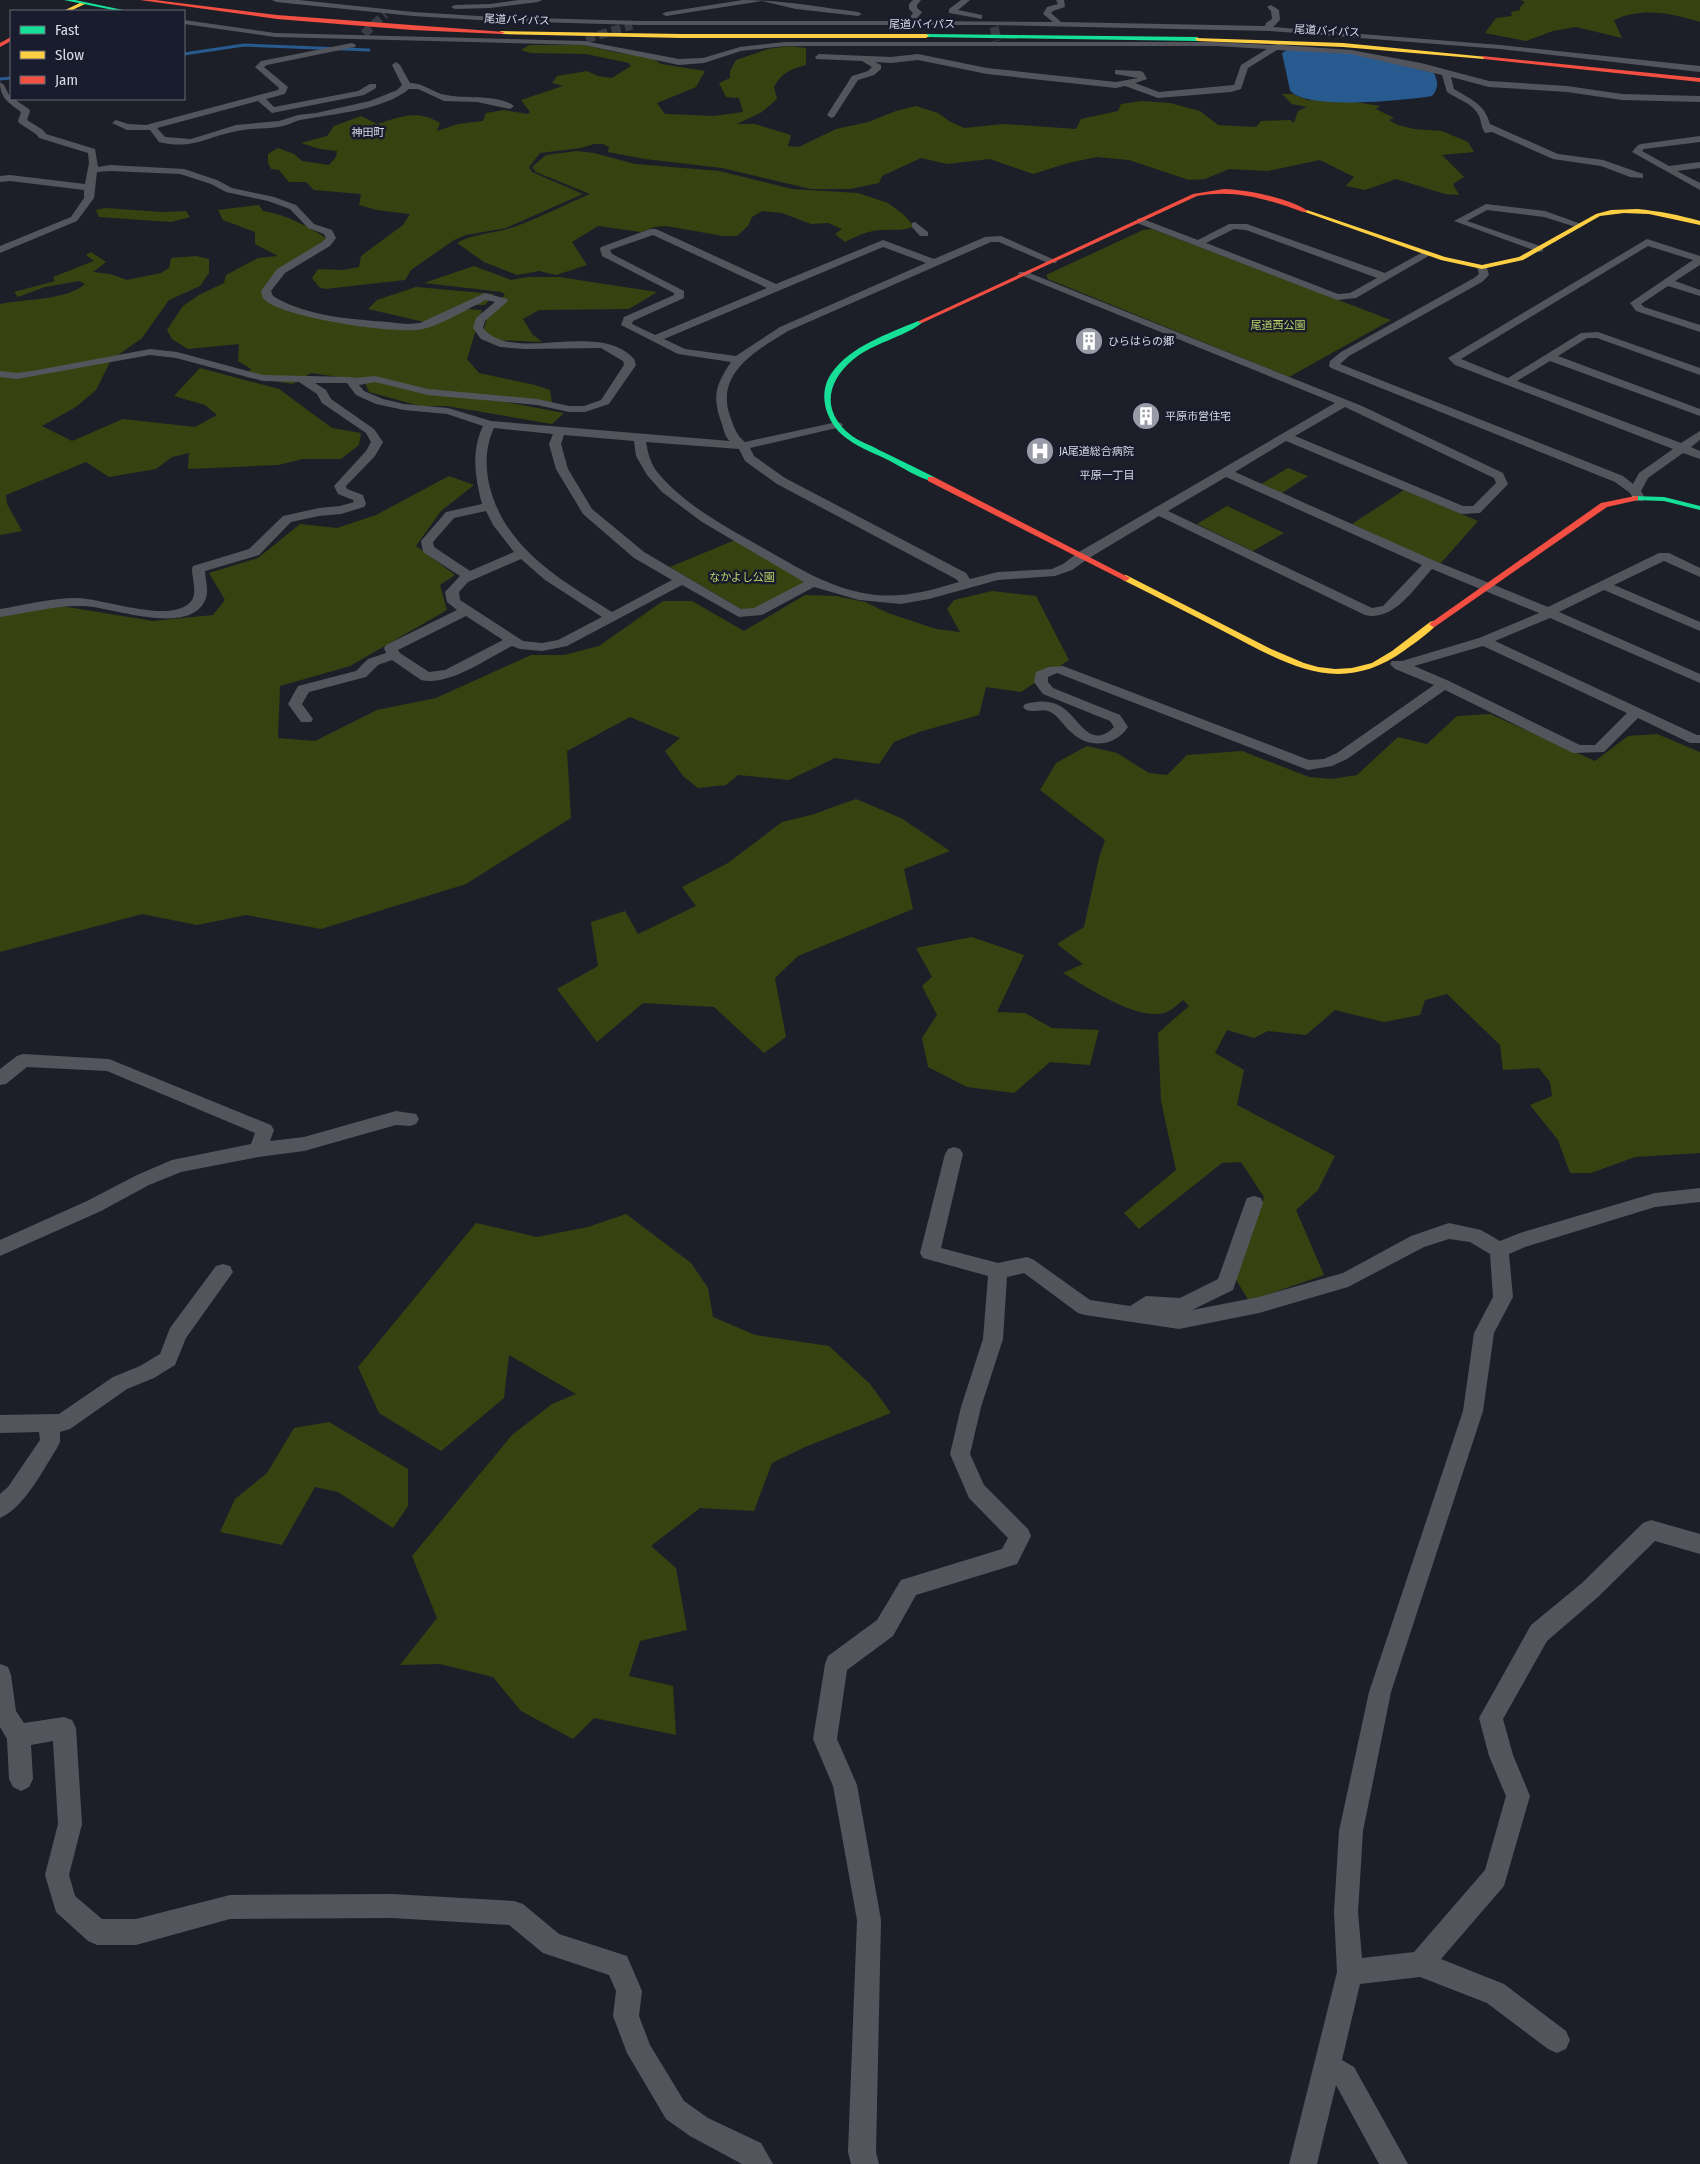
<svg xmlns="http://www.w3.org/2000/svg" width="1700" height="2164" font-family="'Fira Sans Condensed','Noto Sans JP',sans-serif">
  <rect width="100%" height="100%" fill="#1d1f28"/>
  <g fill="#384210">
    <path d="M1520,0H1700V22C1671,13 1642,7 1614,20L1622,38L1576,27L1553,31L1526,41L1485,33L1496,18L1512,16L1511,12L1520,10V7L1525,2Z"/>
    <path d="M529,45H584L619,53L651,57L661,64L705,71L696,87L657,103L665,114L714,116L743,112L739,98L726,97L719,83L730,78V71L736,60L768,49L789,46L806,48V65C791,69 781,73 774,87L777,99L762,112L737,124H755L791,135L788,146L799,147L836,129L868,122L896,111L916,106L938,113L949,121L964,128L1004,124L1076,129L1081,119L1118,111L1121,104L1141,101L1170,103L1200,111L1218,125L1256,127L1261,121L1290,120L1294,123L1298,111L1307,107L1292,104L1282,94H1293L1307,100L1349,101L1380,106L1376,109L1394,118L1389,120L1398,125L1414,129L1442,131L1468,142L1474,152L1442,155L1464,177L1453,184L1459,195L1445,194L1396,179L1365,190L1346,186L1354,177L1320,160L1268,171L1229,169L1205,179L1189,180L1129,160L1097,157L1068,163L1033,174L990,159L947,164L921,158L882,176L879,183L850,189H811L722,168L645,159L608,152L609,147L603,144H594L581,148L540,153L529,167L532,172L583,194L506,228L466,235L454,240L411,270L405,280L325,289L319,287L312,278L318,269L343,270L359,267L361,256L403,225L410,214L377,210L359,205L361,194L314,190L306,182H289L279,170L271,169L268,163V154L278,148L294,154L302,161L329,165L336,157L337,151L320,149L301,143L327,136L334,126L361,116L377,124C401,117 417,109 440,123L437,131L458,124L483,121L486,113L504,110L528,114L530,112L521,100L563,86L552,83L557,76L587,71L598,76L612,78L631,66L629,63L586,54L531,53L521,50Z"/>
    <path d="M577,151L594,153L635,164L719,171L792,189L858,193L888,203L904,215L914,226C901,232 896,229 883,230C869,230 857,236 845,242L835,234L842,229L828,223L811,224L782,213L762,211L752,217L748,226L737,236H723L666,226L655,227L641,232L598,226L572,242L587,265L556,275L539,271L517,275L484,262L457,243C474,233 495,234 514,227C539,218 564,205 590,194L536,172L532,167L546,155Z"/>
    <path d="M259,205L263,211C287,215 305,225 326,238L316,248L283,270L266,298L341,321L407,329L467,309L482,310L467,359L479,373L535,385L550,390L552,403L431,390L311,373L293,384L245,377L251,369L238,361L239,344L188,349L172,339L167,330L183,306L199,295L224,283L226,275L258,258L278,256L255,244V232L223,220L218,210Z"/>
    <polygon points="105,208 162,212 186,211 190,217 171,222 99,217 96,210"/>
    <polygon points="1152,229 1391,320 1289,377 1048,279 1046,275 1143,230"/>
    <path d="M91,252L106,262L93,272L110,274L127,280L161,273L169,268L171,258L196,256L209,259V273L200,286L169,300L142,338L111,360L96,390L76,407L42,426L72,441L123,419L195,427L217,415L205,405L174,396L200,368L279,389L332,428L361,433L359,445L341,459H303L278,465L188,469L189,453L172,457L156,469L109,477L86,462L6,495L7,504L22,531L0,535V304C24,299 68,300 85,284L79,281L45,287L18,297L14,292L55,281L53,277L94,261L86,255Z"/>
    <polygon points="474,266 511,280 527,277 559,277 657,292 629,309 539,310 523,319 532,334 542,342 495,340 483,332 490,307 505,295 502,292 424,283"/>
    <polygon points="416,287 494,294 485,305 463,305 424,322 368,309 377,300"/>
    <polygon points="373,381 427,394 505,402 564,413 552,424 447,406 420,406 369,392 365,383"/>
    <polygon points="1288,468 1308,476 1282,493 1261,484"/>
    <polygon points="449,476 474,485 441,511 416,546 455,575 440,585 447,610 350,666 280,686 278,738 315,741 377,710 436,698 531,655 564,655 599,646 663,601 692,601 744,631 805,595 836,596 865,602 888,613 936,629 960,632 947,609 954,600 992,591 1036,596 1069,660 1021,692 986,687 979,715 919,732 894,742 879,764 835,758 789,780 738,775 726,785 698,788 683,776 665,751 680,738 630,717 567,751 571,818 466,884 321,929 246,915 197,925 142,914 0,952 0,614 61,606 153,621 213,615 225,600 209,573 258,558 300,524 337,528 376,515"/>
    <polygon points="1404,490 1478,521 1440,564 1352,524"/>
    <polygon points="1227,506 1284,533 1253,551 1197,524"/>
    <polygon points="735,540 806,582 756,610 743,610 670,567"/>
    <path d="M1490,714L1595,761L1628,736L1657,734L1700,752V1153L1635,1157L1591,1173H1570L1558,1140L1530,1105L1552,1096L1550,1082L1539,1068L1503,1070L1500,1045L1447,994L1425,1000L1420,1015L1384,1022L1335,1010L1306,1035L1268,1031L1254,1038L1227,1030L1215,1053L1244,1070L1237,1105L1335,1156L1318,1190L1296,1210L1324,1275L1249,1301L1235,1278L1264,1197L1241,1162L1222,1163L1139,1229L1124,1213L1176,1170L1161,1101L1158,1033L1189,1006L1183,1000C1178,1004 1172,1010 1167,1012C1139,1023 1087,987 1063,973L1083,964L1057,944L1084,927L1099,858L1105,840L1040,790L1056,763L1087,746L1117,753L1149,773L1167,775L1187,755L1242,751L1309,777L1332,779L1357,775L1398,737L1427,744L1457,716Z"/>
    <polygon points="856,799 901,818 950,851 904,869 913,909 798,956 775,978 786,1037 764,1053 714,1007 643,1003 597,1042 557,989 598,966 591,922 625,911 638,934 696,906 682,887 728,863 782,822 811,815"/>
    <polygon points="972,937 1024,955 997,1012 1025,1013 1052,1028 1099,1030 1090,1065 1050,1062 1014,1093 967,1087 928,1067 922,1038 937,1015 922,986 932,977 916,948"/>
    <polygon points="626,1214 691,1263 708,1288 713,1317 755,1335 829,1346 870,1384 891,1413 805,1447 772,1463 754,1511 700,1508 651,1546 676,1568 687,1630 640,1641 629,1676 673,1686 676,1735 594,1718 573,1739 521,1711 493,1677 440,1664 400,1665 437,1618 412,1556 512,1435 552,1404 576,1394 509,1355 504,1398 441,1451 379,1413 358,1367 476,1223 537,1237 588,1227"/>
    <polygon points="329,1422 408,1469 408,1506 393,1528 338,1492 315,1487 282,1545 220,1532 235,1499 267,1473 294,1428"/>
  </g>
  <path fill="#275b8f" d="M1289,49L1347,52L1434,73C1438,82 1439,88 1432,96C1407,100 1304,111 1290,90L1282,53Z"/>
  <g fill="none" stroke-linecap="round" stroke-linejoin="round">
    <g stroke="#275b8f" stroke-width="3">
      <polyline points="184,54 244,45 369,50"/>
      <polyline points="0,79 11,78"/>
    </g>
    <g stroke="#393b45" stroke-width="9" stroke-dasharray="9 4.5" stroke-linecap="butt">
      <polyline points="994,27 997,41"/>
      <polyline points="364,34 385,14"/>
      <polyline points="586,39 632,25"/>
    </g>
    <g fill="#54555c" fill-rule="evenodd">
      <polygon points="272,0 299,0 413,12 495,17 641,21 907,21 913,13 909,9 909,4 913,0 921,0 917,5 917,8 922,12 915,21 1053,22 1043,14 1047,7 1058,4 1056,0 1064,0 1065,7 1053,11 1051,13 1061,22 1265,26 1266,23 1272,19 1271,11 1267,7 1271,5 1279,10 1280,20 1273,27 1500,45 1700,66 1700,72 1500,49 1270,31 990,25 641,25 495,21 413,16 276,2"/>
      <polygon points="519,0 542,0 538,2 490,8 455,9 451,7 455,5 490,4"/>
      <path d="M743,0C781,0 819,7 858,12L862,14L858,16L796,9L762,1L666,16L662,14L666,12Z"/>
      <polygon points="961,0 970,0 958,10 982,15 982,19 949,13 949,9"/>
      <path d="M184,20L275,33L584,41L679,59L703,58L740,47L785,42H1216L1274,45L1278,44L1282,45L1351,50L1421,63L1489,81L1567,86L1622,94L1700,96V102L1622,100L1567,92L1489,87L1451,77L1454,89C1470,99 1485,104 1490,124L1558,154L1603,160L1643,174V178L1630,177L1601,166L1553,159L1492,132L1485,133C1480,125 1482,121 1478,114C1472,103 1457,99 1447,92L1442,75L1351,54L1277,50L1248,68L1241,89L1231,92L1158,98L1125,86L1116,88L987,74L918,60L891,63L875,62L881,65V69L874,75L858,80L834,117L831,118L827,115L852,76L868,71L872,67L862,61L816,59L815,57L819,54L891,57L918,54L987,68L1116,82L1138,78L1115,74V70L1140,71L1143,72L1147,79L1135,83L1159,92L1234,85L1241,65L1267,49L1216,46H785L741,51L704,63L679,65L584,45L275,37L184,24Z"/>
      <path d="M352,43L356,45L355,47L267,65L264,67L288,87L285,94L266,99L274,107L358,91L370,84H376V88L364,95L272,113L258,101L157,128L165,137L191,139L236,125L279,121L298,115L316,113L370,101L397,90L402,85L392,65L396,62L400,65L410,83C424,83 433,93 446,95C464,99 499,94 514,106L510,109L477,102L444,101L418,89H409C384,110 333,114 300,120C293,122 286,126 278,127C265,129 250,128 237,131C206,137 193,150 159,142L150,130H127L112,123L116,120L128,124L146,125L278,90L279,88L255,67L261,61Z"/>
      <path d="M0,82L4,85L11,99H14L29,109L30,111L27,120L43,130L46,134L95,149L98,167L110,165L184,169L217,180L232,188L274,197L296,205L314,224L332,230L336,238L330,246L285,273L271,291L273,296C312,320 363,319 407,324L420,323L485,293L507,299L508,301L485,321L483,328C513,365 598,319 634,359L636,365L609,404L585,412H569L537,405L428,395L375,382L359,385L364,391L383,399L404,404L448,408L491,421L730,441C725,437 724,431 722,424C712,397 715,386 731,362L678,354L621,325L624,317L674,295V293L602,256L600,249L601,247L650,229H656L776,284L883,240L934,259L985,237L1001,236L1057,261L1056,263H1048L999,242H991L788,331C757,350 715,373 730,416C734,427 736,435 745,442L837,422L841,423L843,425L841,427L750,448L754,456L785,478L966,573L970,579L998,572L1052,569L1063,564L1079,552L1335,403L1018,274L1019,272H1027L1362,406L1503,473L1508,484L1480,513L1461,514L1286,441L1235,472L1435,561L1548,607L1659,553H1669L1700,568V577L1664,561L1614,585L1700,622V631L1604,590L1559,612L1700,674V683L1550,618L1495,641L1697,735H1700V743H1690L1638,718L1604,752L1573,753L1445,690L1347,759L1332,766L1308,770L1057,673L1048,677V682L1053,688L1120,715L1128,727C1115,747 1088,749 1071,732C1063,726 1058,714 1048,711C1040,708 1029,715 1023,707L1025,704C1037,701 1049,700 1060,706C1078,715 1089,752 1114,727L1110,721L1043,694L1034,682L1036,672L1049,667L1063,666L1309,760L1324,759L1337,753L1434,685L1395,669L1390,664L1392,661H1402L1479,638L1539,613L1432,569C1415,587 1394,622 1365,615L1159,516L1089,558L1072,570L1055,576L998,580L929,599L901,604L859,600L814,587L762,615L739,617L682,585L567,646L542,651L520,649L512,646C488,658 448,687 421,680L392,660L378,665L366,677L309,692L302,704L313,719L311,722H301L288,704L298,686L356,671L368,659L386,653L384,648L386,645L457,610L447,602L445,592L460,576L423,552L421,541L446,512L482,504C475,477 471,451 483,426L447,414L404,410L376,404L356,395L347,383H315L326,390L331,399L374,429L383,442L375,456L346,486L347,489L363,495L366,504L364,507L341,514L319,516L291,522L259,555L205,571C205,580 209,589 206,598C192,638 112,607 84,606C56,605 27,613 0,617V609C25,605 51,598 76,598C104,598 174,626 192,600C197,592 192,577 192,569L193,566L249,549L283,516L319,508L340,506L354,502L353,500L338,494L334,486L366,451L371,442L366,433L322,403L317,394L299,382L263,381L176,358L150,355L17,379L0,377V371L17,373L32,371L150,349L177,352L263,375L350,377L355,378L375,376L428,389L537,399L569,406H584L601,400L624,365L623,361L601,348L525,349L500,347L481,339L473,328L476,318L495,302L486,300C469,308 441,325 423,329C397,335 287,318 266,301C262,298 262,295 261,291L277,269L322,242L326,238L324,234L308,228L290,209L268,201L226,192L211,184L180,174L110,171L97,172L94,198L77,221L0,253V246L71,217L84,198V190L10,181L0,182V176L10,175L85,184L89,163L88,153L39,138L36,134L19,123L18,121L21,112C9,103 0,98 0,82ZM653,235L767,288L655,335L632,324L633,321L684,298V291L612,254L610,250ZM883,247L926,263L780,327L736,356L685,349L664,339ZM1345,407L1494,478L1496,483L1473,506H1463L1295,436ZM494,428L553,434L549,444L556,469L583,514L634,558L672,580L612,612C562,581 506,549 490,488C485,468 485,447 494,428ZM564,435L634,441L636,456L647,475L662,492L702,522L804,582L754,608L741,609L644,552L592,509L568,469L561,444ZM646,442L739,449L745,461L777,484L956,579L959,582C929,591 901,599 869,594C829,588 797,567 763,548C726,527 686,506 658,473C650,463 648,453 646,442ZM1226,477L1422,565L1383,606L1372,608L1168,511ZM486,511L493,525L514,552L470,571L434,547L433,542L454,518ZM521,559L545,580L602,617L558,640L542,643L523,641L460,600L459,592L468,582ZM466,616L503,640L445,670L429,672L400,653L398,650ZM1483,646L1627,713L1595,745H1580L1449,681L1414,666Z"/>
      <polygon points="1700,136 1700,142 1644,149 1642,151 1669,166 1700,162 1700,168 1677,171 1700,183 1700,190 1632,152 1638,145 1641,144"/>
      <polygon points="1486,204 1545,211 1584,225 1579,228 1544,217 1487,210 1467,221 1543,247 1543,251 1539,252 1454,221"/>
      <path d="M1140,218L1198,240L1229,224H1247L1385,273L1423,252L1427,251L1432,254L1356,298L1337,300L1137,223V219ZM1234,229L1246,230L1377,278L1350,293L1338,294L1206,243Z"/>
      <polygon points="915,222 928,232 928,236 920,236 912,227 912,223"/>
      <polygon points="1647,239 1700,256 1700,265 1675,281 1700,290 1700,296 1668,286 1641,304 1644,307 1700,325 1700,332 1636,311 1630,303 1693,260 1648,246 1461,359 1508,378 1581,333 1598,332 1700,368 1700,375 1597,338 1587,338 1558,356 1700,409 1700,416 1550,361 1517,381 1681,443 1700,431 1700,440 1691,447 1700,451 1700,459 1683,453 1648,478 1641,491 1645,498 1643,501 1635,501 1630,493 1615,482 1331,368 1329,366 1330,361 1341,352 1474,278 1479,274 1477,267 1478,265 1486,265 1489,275 1482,282 1349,356 1340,364 1623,476 1633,484 1639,473 1673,449 1455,365 1448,358"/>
      <polygon points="23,1054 109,1059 271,1125 274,1130 270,1141 304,1137 396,1111 416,1114 419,1119 416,1124 410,1126 396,1125 304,1151 258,1157 181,1172 149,1185 101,1211 0,1256 0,1240 87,1201 137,1175 172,1160 251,1144 255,1133 107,1071 27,1067 6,1084 0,1085 0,1069 17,1056"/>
      <polygon points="954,1147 960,1149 963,1154 941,1248 998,1263 1027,1257 1034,1260 1090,1300 1130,1306 1146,1296 1180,1298 1218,1279 1245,1203 1247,1198 1254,1196 1261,1198 1263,1203 1233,1290 1192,1310 1259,1297 1343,1273 1411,1236 1449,1223 1481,1230 1500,1241 1520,1233 1655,1193 1700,1188 1700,1202 1655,1207 1525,1247 1509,1254 1513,1297 1494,1333 1483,1411 1391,1692 1363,1831 1358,1912 1362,1958 1414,1952 1485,1870 1506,1796 1489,1756 1479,1718 1531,1625 1582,1583 1643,1523 1651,1520 1700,1534 1700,1554 1655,1541 1598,1597 1547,1641 1503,1719 1513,1755 1530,1796 1504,1886 1441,1959 1504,1984 1566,2031 1570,2040 1566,2049 1557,2053 1548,2049 1487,2003 1420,1977 1360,1984 1342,2060 1354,2067 1408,2164 1379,2164 1336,2085 1317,2164 1289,2164 1337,1972 1334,1912 1339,1831 1369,1692 1463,1411 1474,1333 1493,1297 1490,1254 1470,1242 1449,1239 1424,1247 1348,1287 1259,1313 1179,1329 1085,1315 1078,1313 1024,1273 1007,1277 1003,1339 981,1407 970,1454 984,1485 1028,1529 1031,1536 1017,1564 916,1595 893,1636 847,1670 837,1739 857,1785 881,1920 876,2152 879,2164 851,2164 848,2152 857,1920 833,1786 813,1739 825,1664 828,1656 877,1620 901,1580 1002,1549 1008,1538 969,1498 950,1454 961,1407 983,1339 988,1276 923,1258 920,1253 945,1154 948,1149"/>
      <path d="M223,1264L230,1266L233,1272L186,1338L175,1365L154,1378L127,1389L70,1429L60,1432V1442L57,1448C43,1470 24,1508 0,1518V1494L8,1487L40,1440L39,1432L0,1433V1415L59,1414L113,1377L140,1366L160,1354L170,1328L216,1266Z"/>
      <polygon points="0,1664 8,1667 11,1675 16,1711 24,1723 64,1717 72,1720 76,1728 82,1824 69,1875 75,1896 102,1919 136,1919 230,1895 392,1894 514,1901 523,1904 559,1934 627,1956 642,1991 639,2016 650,2045 684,2101 708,2118 761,2143 773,2164 742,2164 690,2136 666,2119 627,2053 613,2016 616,1991 609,1975 543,1953 509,1925 392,1918 230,1919 136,1945 97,1945 88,1941 56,1912 45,1875 58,1824 53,1741 31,1745 33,1779 29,1787 21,1791 13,1787 9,1779 7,1739 0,1727"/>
    </g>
    <g fill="#16e098" fill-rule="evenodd">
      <polygon points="64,0 75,0 128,11 118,11"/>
      <polygon points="926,34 1197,37 1200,39 1197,41 924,37"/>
      <path d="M918,321L923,322C908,335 878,342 859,355C828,377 818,410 852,436C860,442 871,445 879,450C898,459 916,468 934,477L935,479L931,481C917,477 903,468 890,461C877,454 861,449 849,440C828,427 816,396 831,374C850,346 888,334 918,321Z"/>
      <polygon points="1632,496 1664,497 1700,506 1700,510 1664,501 1635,500 1632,500"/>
    </g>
    <g fill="#ffcf43" fill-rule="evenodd">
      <polygon points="80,3 85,4 70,11 63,11"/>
      <polygon points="500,31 682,34 926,34 929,36 926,38 682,38 502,34"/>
      <polygon points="1195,38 1343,43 1487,57 1484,59 1343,47 1197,41"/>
      <path d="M1637,209C1659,211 1679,215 1700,221V225L1649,214L1624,213L1600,216L1523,260L1482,269L1441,260L1302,211L1307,210L1445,257L1482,265L1519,257L1596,214L1611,210Z"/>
      <path d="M1126,575L1271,649L1304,663L1318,667L1335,669L1352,668L1372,663L1392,651L1430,622L1433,621L1437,624C1428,634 1416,642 1405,650C1339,698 1287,664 1225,632C1191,614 1157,597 1123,580V576Z"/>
    </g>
    <g fill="#f24e42" fill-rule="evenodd">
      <polygon points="140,0 155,0 277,15 505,32 502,34 412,30 277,19"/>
      <polygon points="11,37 11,41 0,47 0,43"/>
      <polygon points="1482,56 1700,78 1700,82 1484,59"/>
      <path d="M1224,189C1248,190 1289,198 1308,211L1303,212C1267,199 1235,189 1197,196L922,323L917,322L1193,194Z"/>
      <polygon points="928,477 934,477 1130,578 1126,581 1123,580 928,481"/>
      <polygon points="1635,496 1638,496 1638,500 1607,507 1436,626 1433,627 1429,624 1601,503"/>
    </g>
  </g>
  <defs>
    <symbol id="building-disc" viewBox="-11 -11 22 22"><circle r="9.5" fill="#989aa5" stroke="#191c2c"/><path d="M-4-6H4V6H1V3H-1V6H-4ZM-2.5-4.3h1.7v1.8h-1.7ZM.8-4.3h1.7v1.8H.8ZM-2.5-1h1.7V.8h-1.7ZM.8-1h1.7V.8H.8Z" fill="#fff"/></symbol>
    <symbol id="hospital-disc" viewBox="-11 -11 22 22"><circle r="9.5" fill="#989aa5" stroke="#191c2c"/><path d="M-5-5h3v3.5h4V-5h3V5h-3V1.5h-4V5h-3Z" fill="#fff"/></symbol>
  </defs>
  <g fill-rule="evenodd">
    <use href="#building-disc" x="1073" y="325" width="32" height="32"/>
    <use href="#building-disc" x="1130" y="400" width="32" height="32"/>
    <use href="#hospital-disc" x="1024" y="435" width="32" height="32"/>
  </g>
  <g text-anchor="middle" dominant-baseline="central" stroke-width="5" stroke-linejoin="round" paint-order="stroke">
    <g font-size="11" fill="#dadce8" stroke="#191c2c">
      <text transform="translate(517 20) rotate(2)">尾道バイパス</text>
      <text x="922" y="24">尾道バイパス</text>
      <text transform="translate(1327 31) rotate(3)">尾道バイパス</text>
    </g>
    <g font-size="11" fill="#dadce8" stroke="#191c2c">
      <text x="368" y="132">神田町</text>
      <text x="1107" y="475">平原一丁目</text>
    </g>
    <g font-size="11" fill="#b9d467" stroke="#191c2c">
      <text x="1278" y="325">尾道西公園</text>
      <text x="742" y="577">なかよし公園</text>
    </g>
    <g font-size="11" fill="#dadce8" stroke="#191c2c" text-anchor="start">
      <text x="1108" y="341">ひらはらの郷</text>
      <text x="1165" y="416">平原市営住宅</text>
      <text x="1059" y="451">JA尾道総合病院</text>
    </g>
  </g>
  <rect x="10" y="10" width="175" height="90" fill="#191c2c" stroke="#666977"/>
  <rect x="20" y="26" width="25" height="8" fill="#16e098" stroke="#666977"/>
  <text x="55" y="35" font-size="15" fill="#dadce8">Fast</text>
  <rect x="20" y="51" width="25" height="8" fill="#ffcf43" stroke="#666977"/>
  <text x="55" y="60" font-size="15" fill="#dadce8">Slow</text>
  <rect x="20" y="76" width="25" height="8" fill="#f24e42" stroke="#666977"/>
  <text x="55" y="85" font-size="15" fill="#dadce8">Jam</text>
</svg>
